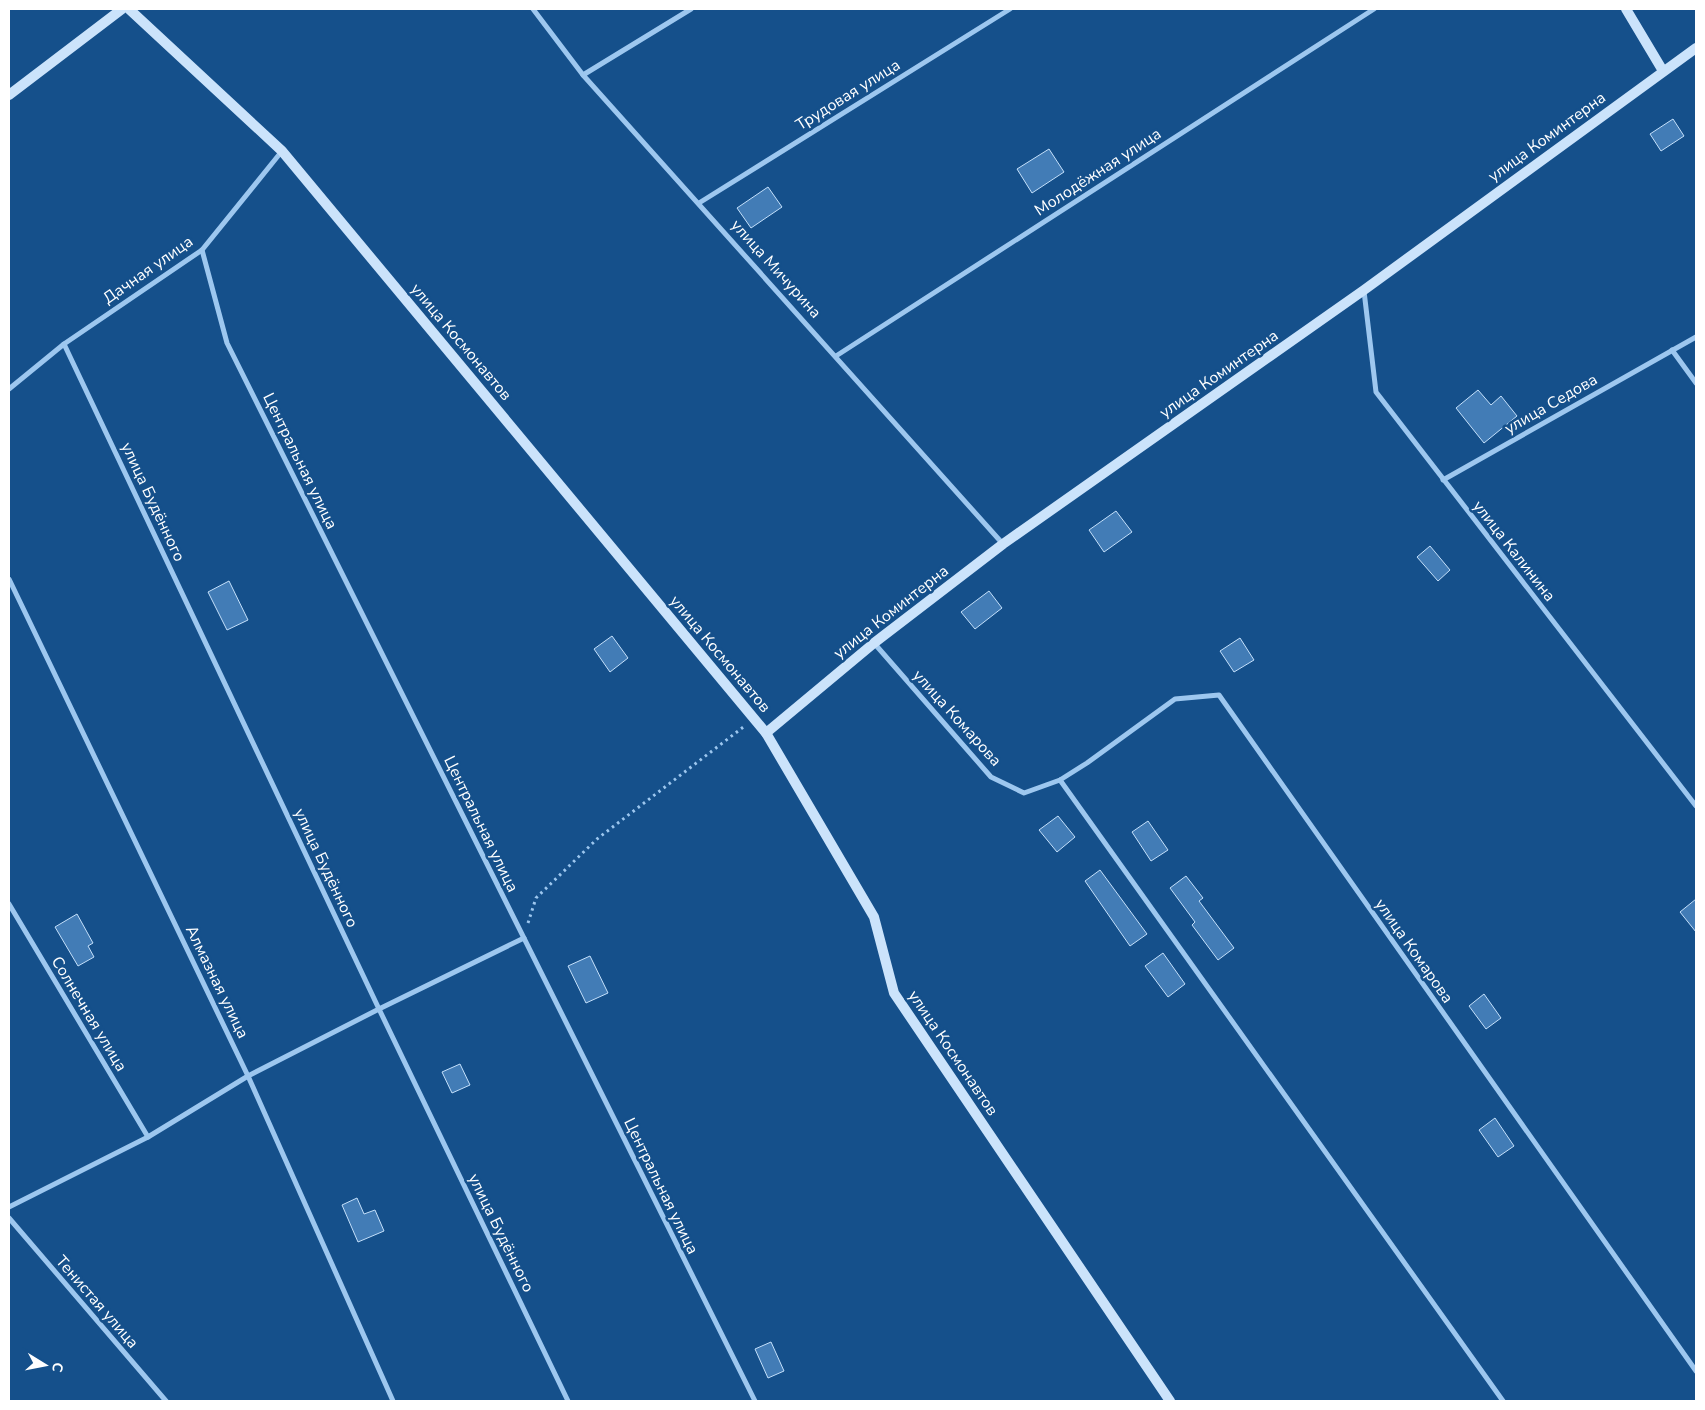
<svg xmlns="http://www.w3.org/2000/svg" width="1705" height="1410" font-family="'Nunito Sans',sans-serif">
  <rect width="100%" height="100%" fill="#15508b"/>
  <g fill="#427cb6" stroke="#c4e0fb">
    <polygon points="1673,119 1684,136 1661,151 1650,134"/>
    <polygon points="1049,149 1064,172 1032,193 1017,169"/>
    <polygon points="768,187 782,207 751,228 737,208"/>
    <polygon points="1478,390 1491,405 1501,396 1517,416 1484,443 1456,408"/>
    <polygon points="1116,511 1132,532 1104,552 1089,530"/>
    <polygon points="1430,546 1450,570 1438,581 1417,557"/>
    <polygon points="229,581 248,620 227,630 208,592"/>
    <polygon points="989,591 1002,608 975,629 961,612"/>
    <polygon points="612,636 628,658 610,672 594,649"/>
    <polygon points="1240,638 1254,660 1234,672 1220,651"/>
    <polygon points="1058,816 1075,837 1057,852 1039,830"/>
    <polygon points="1148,821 1168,850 1151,861 1132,832"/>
    <polygon points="1100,870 1147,934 1130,946 1085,881"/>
    <polygon points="1186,876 1203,898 1199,901 1234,948 1218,960 1192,925 1195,922 1170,888"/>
    <polygon points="1696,899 1696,932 1680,912"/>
    <polygon points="77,914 93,943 88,946 94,957 78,966 55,927"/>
    <polygon points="1163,953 1185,984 1168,997 1145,966"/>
    <polygon points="590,956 608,993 586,1003 568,966"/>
    <polygon points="1484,994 1501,1018 1486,1029 1469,1006"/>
    <polygon points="460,1064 470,1085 452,1093 442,1072"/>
    <polygon points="1495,1118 1514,1146 1498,1157 1479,1130"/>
    <polygon points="357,1198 364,1214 375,1210 384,1231 358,1242 342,1205"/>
    <polygon points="771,1342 784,1371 768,1378 755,1349"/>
  </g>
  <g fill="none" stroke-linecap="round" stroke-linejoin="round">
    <polyline stroke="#9dc7ef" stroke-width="3" stroke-dasharray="2.5 4" stroke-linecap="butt" points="528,923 536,898 597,839 746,725"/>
    <g stroke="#9dc7ef" stroke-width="5">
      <polyline points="533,9 583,75 1003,544"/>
      <polyline points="583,75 691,9"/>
      <polyline points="699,203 1010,9"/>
      <polyline points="202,250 227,343 755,1401"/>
      <polyline points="1364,291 1376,392 1696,806"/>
      <polyline points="64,344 379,1009 568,1401"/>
      <polyline points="1672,350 1696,383"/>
      <polyline points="836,356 1374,9"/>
      <polyline points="9,389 64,344 202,250 282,151"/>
      <polyline points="1443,480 1696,337"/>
      <polyline points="9,579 248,1076 393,1401"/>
      <polyline points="874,643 991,777 1024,793 1060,780 1087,763 1175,699 1219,695 1696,1371"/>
      <polyline points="1060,780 1503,1401"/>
      <polyline points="9,904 148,1137"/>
      <polyline points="9,1207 148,1137 248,1076 379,1009 524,938"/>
      <polyline points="9,1218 166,1401"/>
    </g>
    <g stroke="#cbe3fb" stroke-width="10">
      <polyline points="129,9 282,151 766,733 874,917 894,993 1170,1401"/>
      <polyline points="1626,9 1663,71"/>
      <polyline points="9,95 122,9"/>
      <polyline points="766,733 874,643 1003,544 1364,290 1696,48"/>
    </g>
  </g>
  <g text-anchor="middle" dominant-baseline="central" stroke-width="5" stroke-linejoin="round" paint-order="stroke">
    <g font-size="16" fill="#fff" stroke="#15508b">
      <text transform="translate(848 95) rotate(-32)">Трудовая улица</text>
      <text transform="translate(1547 137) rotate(-36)">улица Коминтерна</text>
      <text transform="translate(1098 172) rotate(-33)">Молодёжная улица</text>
      <text transform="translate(776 269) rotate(48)">улица Мичурина</text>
      <text transform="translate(148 270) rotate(-35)">Дачная улица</text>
      <text transform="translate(461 342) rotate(50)">улица Космонавтов</text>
      <text transform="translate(1219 374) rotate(-35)">улица Коминтерна</text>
      <text transform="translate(1551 404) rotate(-30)">улица Седова</text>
      <text transform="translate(300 461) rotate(64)">Центральная улица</text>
      <text transform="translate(153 502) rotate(65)">улица Будённого</text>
      <text transform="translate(1514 551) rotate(52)">улица Калинина</text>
      <text transform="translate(891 612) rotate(-38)">улица Коминтерна</text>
      <text transform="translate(720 654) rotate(50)">улица Космонавтов</text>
      <text transform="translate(957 718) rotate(48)">улица Комарова</text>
      <text transform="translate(481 824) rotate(64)">Центральная улица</text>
      <text transform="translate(326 868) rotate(65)">улица Будённого</text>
      <text transform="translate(1414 951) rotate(55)">улица Комарова</text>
      <text transform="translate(217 982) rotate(64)">Алмазная улица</text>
      <text transform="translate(89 1014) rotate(59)">Солнечная улица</text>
      <text transform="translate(953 1053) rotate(56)">улица Космонавтов</text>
      <text transform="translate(661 1186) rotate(64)">Центральная улица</text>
      <text transform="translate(501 1233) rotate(64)">улица Будённого</text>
      <text transform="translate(97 1302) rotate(49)">Тенистая улица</text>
    </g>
  </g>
  <rect width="1705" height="1410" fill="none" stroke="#ffffff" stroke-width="20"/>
  <g transform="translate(45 1365) rotate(100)" stroke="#15508b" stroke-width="4" paint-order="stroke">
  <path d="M0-4L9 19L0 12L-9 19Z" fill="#ffffff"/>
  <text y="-8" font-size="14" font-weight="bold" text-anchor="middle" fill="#ffffff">С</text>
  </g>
</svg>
